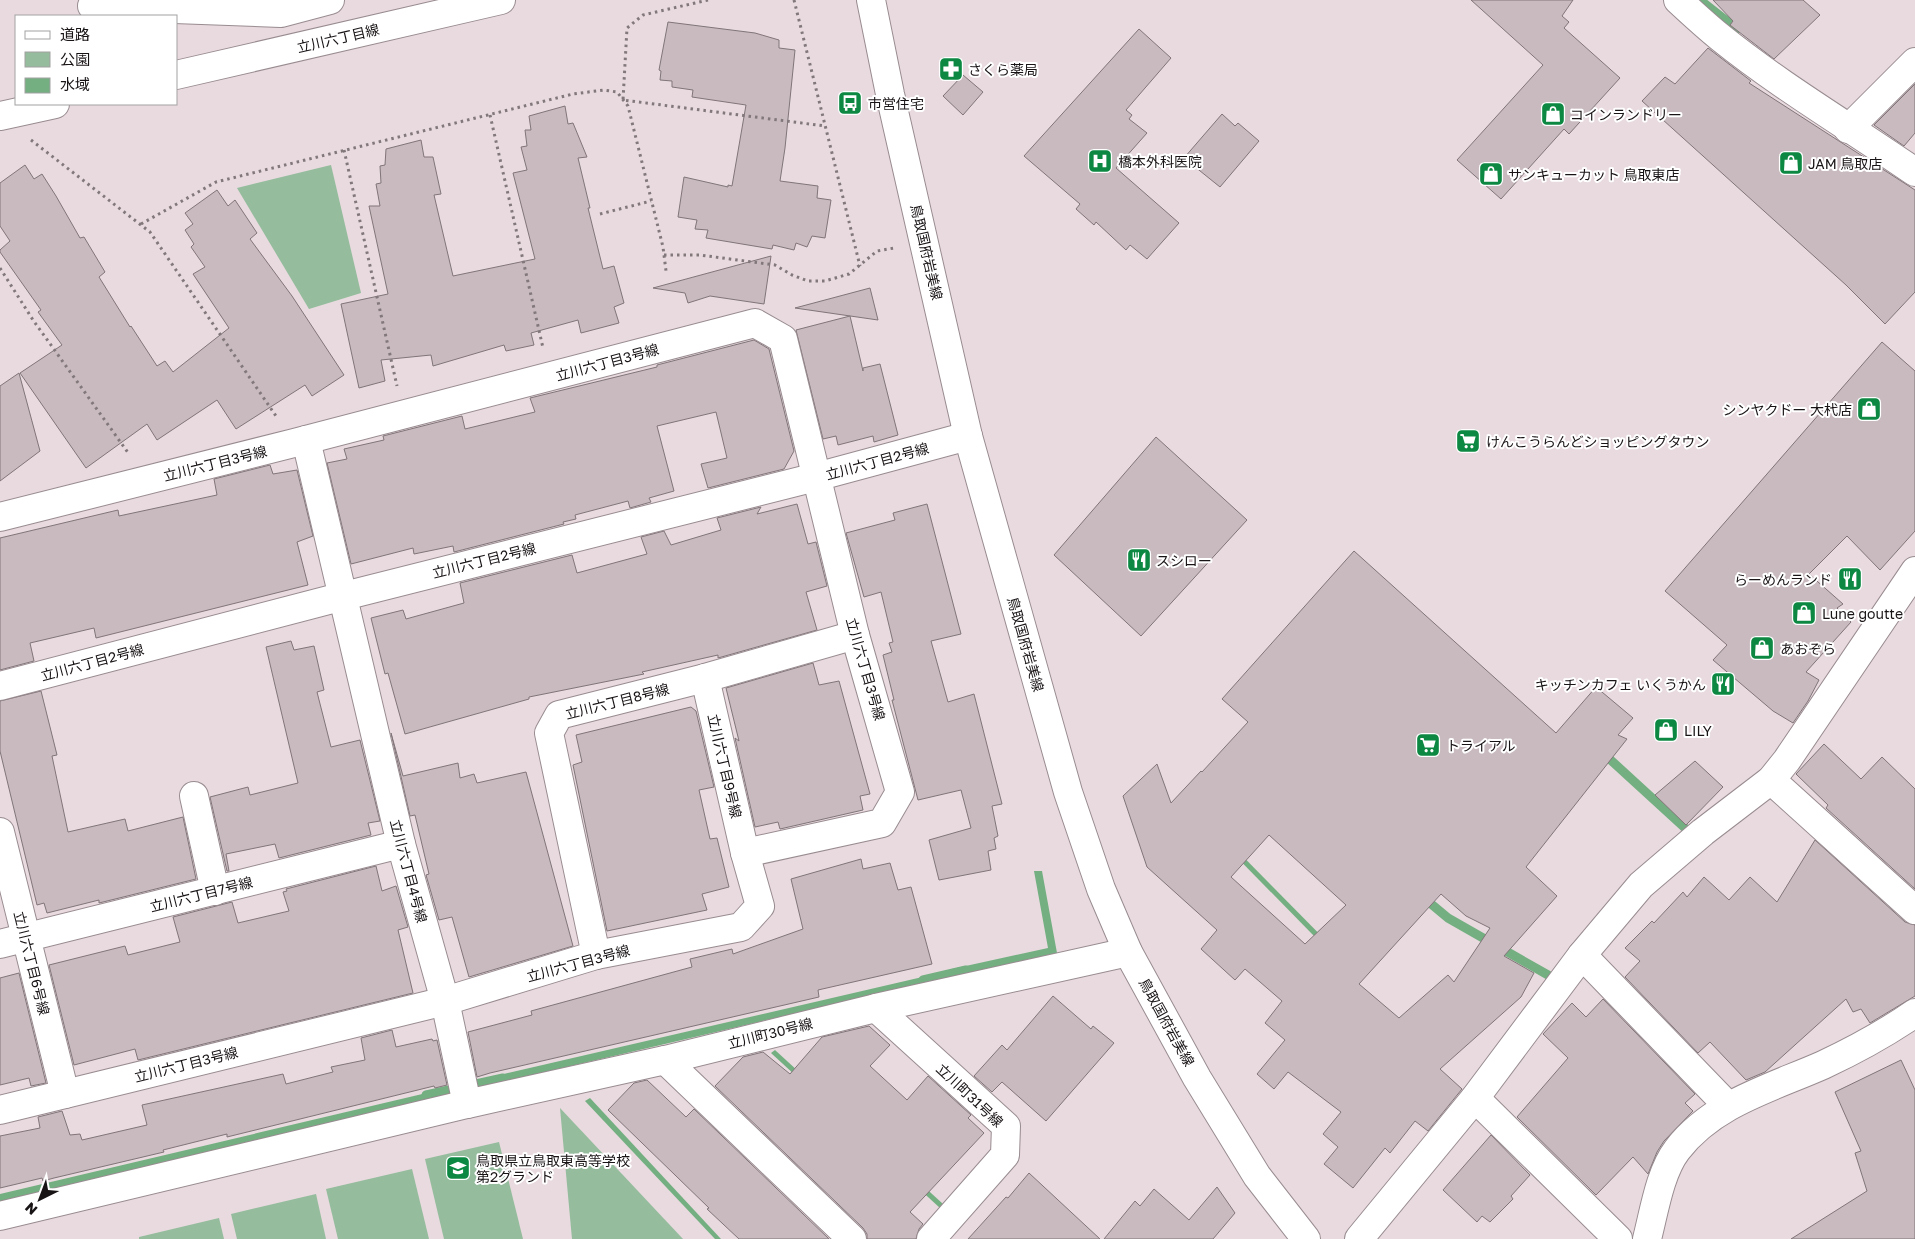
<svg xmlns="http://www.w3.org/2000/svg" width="1915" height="1239" font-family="'Golos Text','Noto Sans JP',sans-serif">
  <rect width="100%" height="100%" fill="#e8dade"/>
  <g fill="#94bc9d">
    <polygon points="331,165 361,293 309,309 237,188"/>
    <polygon points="560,1108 683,1239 572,1239"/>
    <polygon points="499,1142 523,1239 444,1239 425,1159"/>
    <polygon points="412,1169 429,1239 338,1239 326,1189"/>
    <polygon points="316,1194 326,1239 237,1239 231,1214"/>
    <polygon points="219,1218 224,1239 139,1239 139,1237"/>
  </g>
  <g fill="#73af81">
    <polygon points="1204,817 1346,961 1359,982 1219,839"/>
    <polygon points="1034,871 1042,871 1057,953 955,976 952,969 1048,948"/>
    <polygon points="931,975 933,981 494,1084 491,1077"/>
    <polygon points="775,1050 943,1204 940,1208 771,1053"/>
    <polygon points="435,1091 438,1097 0,1203 0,1194"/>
    <polygon points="590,1098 721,1239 715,1239 585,1101"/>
  </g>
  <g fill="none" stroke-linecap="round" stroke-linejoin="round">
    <g stroke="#73af81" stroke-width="9">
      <polyline points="1700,0 1737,29"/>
      <polyline points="1603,753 1686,829"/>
      <polyline points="1424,898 1448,918 1548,975"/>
      <polyline points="923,980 966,970"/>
      <polyline points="426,1095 503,1078"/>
    </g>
  </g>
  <g fill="#c8babe" stroke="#817579" fill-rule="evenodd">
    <polygon points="1471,0 1573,0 1562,16 1569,22 1564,28 1620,78 1569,134 1564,129 1501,199 1457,160 1543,65"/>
    <polygon points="1713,0 1803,0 1820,15 1774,59 1730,25 1733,21"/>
    <polygon points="668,22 755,33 779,40 779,48 795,50 785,148 780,181 818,186 817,198 831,200 825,238 812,236 807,247 796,243 794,250 773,245 772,249 706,238 708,230 695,229 697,220 678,217 684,177 728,187 728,185 732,186 746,105 692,97 693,90 672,87 672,81 660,80 661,71 659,70"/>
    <polygon points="1139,29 1171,58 1126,110 1132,115 1129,119 1147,133 1116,168 1179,223 1147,259 1130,245 1126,250 1096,222 1094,225 1076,209 1080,204 1024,156"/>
    <polygon points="1708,48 1751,81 1749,83 1915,190 1915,292 1885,324 1846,285 1642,101 1665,77 1675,84"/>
    <polygon points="963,75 983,92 963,115 943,96"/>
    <polygon points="1915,84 1915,133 1904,146 1874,125"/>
    <polygon points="565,106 568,124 573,123 587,157 578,158 590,208 588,208 603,269 614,266 624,303 614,307 619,323 581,333 578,320 531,333 534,345 506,351 504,345 433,366 431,355 381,360 385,381 359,388 341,304 388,294 369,206 380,206 376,184 381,183 380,166 385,165 386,149 421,140 424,157 433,157 441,194 434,195 453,276 535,259 513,173 527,170 521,147 527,146 525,130 531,130 529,116"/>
    <polygon points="1222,114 1235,126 1238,123 1259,141 1220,187 1184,158"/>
    <polygon points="25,165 34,179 42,174 56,196 80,238 84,237 105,272 99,277 130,327 131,326 157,366 165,361 173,372 229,328 193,274 205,267 191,247 194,244 185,230 193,224 185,213 217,190 228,206 235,200 257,233 250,239 292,296 344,375 312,396 305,385 236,429 217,400 157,440 147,424 86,468 20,373 62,345 38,312 41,310 0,252 0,250 10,241 0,226 0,183"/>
    <polygon points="771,256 764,304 710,296 688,303 685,293 653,288"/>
    <polygon points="870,288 878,320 795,308"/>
    <polygon points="850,316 863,371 863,368 880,364 898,435 874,442 873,436 838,445 836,436 823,439 796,330"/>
    <polygon points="754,340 769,349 794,451 784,469 708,488 701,464 727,458 716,412 657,426 674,491 649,498 651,502 630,508 628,501 575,515 576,519 563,522 564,524 454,552 453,546 414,554 413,548 351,564 327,463 347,459 344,449 384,440 383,436 462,416 465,429 535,412 530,398 657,367 657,365"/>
    <polygon points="1882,342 1915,371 1915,531 1880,570 1847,536 1809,574 1843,604 1837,608 1851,622 1806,672 1819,680 1808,701 1793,723 1773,711 1713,660 1727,645 1665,591"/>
    <polygon points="19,373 40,451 0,481 0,386"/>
    <polygon points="1156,437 1247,520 1141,636 1054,555"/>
    <polygon points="270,465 273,474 297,470 313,536 297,542 308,585 96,638 94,628 30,643 34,661 0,670 0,538 118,510 119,516 217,495 214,479"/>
    <polygon points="797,504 808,544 816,542 827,586 806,592 817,630 718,658 718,655 642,672 644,674 529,697 529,699 405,734 388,673 385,674 371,618 403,610 406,619 464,603 460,583 572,555 577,573 647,554 641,537 664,531 671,545 721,530 717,518 761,507 757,514"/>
    <polygon points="927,504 961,634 931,641 948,702 974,694 1002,804 992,806 998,836 994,838 996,849 988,851 991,870 939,880 929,840 971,828 961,790 918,800 892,700 894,700 883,655 892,652 889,643 893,642 881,592 864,597 846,533 895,520 893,513"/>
    <path d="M1354,551L1556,733L1596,687L1633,718L1618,735L1627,739L1526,867L1557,896L1504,956L1534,973L1521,997L1440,1069L1462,1089L1428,1131L1415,1121L1390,1153L1385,1148L1353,1188L1324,1164L1338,1147L1323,1134L1341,1112L1288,1072L1274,1089L1257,1074L1285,1040L1265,1023L1282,1001L1245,969L1235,980L1201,949L1217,930L1147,867L1123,796L1157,764L1171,803L1201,771L1202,772L1248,722L1222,699ZM1269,835L1346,905L1305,944L1231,877ZM1441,894L1466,916L1490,928L1454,982L1448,975L1399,1018L1359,984Z"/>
    <polygon points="291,641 294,650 314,646 324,690 317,692 331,747 360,740 380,821 368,823 371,835 279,858 275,844 226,854 229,871 227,871 210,797 248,787 250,795 298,783 266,647"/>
    <polygon points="813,663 819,685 839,681 870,794 860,796 863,810 780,829 778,822 755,827 735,738 739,741 726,688"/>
    <polygon points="41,691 57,755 52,756 68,832 125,819 128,831 183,817 196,879 99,903 99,900 47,913 44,903 37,905 0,751 0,701"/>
    <polygon points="691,707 696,711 714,787 699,790 710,839 717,838 729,887 702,894 707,910 607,931 573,765 582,762 576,735"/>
    <polygon points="391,733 403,776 458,763 460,778 474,774 477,783 526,772 573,946 469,977 452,917 439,920 426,875 429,874 415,815 410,816"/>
    <polygon points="1824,744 1861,779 1882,757 1915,789 1915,889 1826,808 1828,805 1796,774"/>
    <polygon points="1695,761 1723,787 1686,825 1655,795"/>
    <polygon points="1815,840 1905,922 1915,925 1915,996 1870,1023 1861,1009 1853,1012 1846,999 1765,1072 1746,1080 1710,1042 1698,1053 1625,977 1640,961 1625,948 1652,921 1654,923 1683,892 1687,897 1704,877 1729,900 1750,877 1777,902"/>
    <polygon points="861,859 863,869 890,863 898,890 911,887 932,964 818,990 819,997 490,1073 477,1077 468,1032 532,1015 531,1011 692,967 690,959 732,949 733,954 803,929 791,879"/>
    <polygon points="376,866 382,891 396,886 408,927 398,930 413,993 138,1060 135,1049 74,1065 49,965 125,946 128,955 180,942 173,917 232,902 238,923 289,911 283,892 287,891 286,889"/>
    <polygon points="19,973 46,1083 31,1086 29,1078 0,1085 0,978"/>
    <polygon points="1053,996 1091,1029 1093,1026 1114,1043 1046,1121 1002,1082 992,1092 974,1076 1002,1045 1007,1050"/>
    <polygon points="1603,999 1695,1094 1685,1103 1693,1111 1664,1141 1657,1152 1648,1174 1633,1157 1596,1195 1517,1117 1568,1058 1543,1034 1572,1003 1586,1017"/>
    <polygon points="869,1026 890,1045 870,1066 907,1100 928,1076 971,1115 968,1118 984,1133 910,1212 923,1224 919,1229 916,1239 867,1239 867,1234 863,1228 715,1086 743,1057 763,1052 790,1074 822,1037"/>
    <polygon points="392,1030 396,1047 432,1039 433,1041 437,1040 447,1085 435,1088 434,1086 227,1137 227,1134 163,1150 164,1152 54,1178 43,1181 42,1178 0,1188 0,1136 40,1128 38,1117 62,1111 70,1135 80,1134 82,1140 147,1125 142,1105 283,1074 286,1084 333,1072 331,1067 365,1060 361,1038"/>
    <polygon points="1901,1060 1915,1090 1915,1239 1791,1239 1867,1191 1855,1153 1861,1151 1835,1092"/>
    <polygon points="647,1080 686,1117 694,1109 829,1239 739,1239 707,1209 709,1208 608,1110 634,1083"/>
    <polygon points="1491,1135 1530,1175 1511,1196 1513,1199 1490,1222 1482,1216 1477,1222 1443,1190"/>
    <polygon points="1029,1173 1100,1239 968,1239 1006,1197 1008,1198"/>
    <polygon points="1217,1187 1235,1213 1213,1239 1104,1239 1135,1201 1140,1206 1154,1189 1189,1220"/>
  </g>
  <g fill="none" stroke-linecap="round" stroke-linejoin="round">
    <defs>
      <g id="minor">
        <path d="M1678,0C1692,13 1706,26 1721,38C1782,87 1850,127 1915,172"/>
        <polyline points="92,6 281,13 330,0"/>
        <polyline points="176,75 501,0"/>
        <polyline points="0,116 55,104"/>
        <polyline points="1848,129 1915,62"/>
        <polyline points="306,440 401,844 445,1001 467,1104 665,1060"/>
        <polyline points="0,517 294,443 755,323 783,339 855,635 900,792 882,823 745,853 760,906 741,927 596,955 445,1001 0,1110"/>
        <polyline points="705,678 745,853"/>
        <polyline points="0,686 344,596 816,477 968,436"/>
        <polyline points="1771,780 1915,910"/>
        <polyline points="194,796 215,891"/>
        <polyline points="0,832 65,1094"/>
        <polyline points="0,944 401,844"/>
        <polyline points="596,955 549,733 559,715 705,678 855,635"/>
        <polyline points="1582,955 1728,1106"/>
        <polyline points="876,1008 1006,1126 1005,1155 931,1239"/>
        <polyline points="1475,1098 1618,1239"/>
        <polyline points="0,1216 467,1104"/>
        <polyline points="852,1239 665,1060 876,1008 1128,952"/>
        <polyline points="1359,1239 1475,1098 1582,955 1641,885 1703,832 1771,780 1787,760 1915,571"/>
        <path d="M1647,1239C1654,1212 1660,1172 1677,1150C1713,1103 1771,1088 1823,1065C1855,1050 1886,1033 1915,1013"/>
      </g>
      <polyline id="major" points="871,0 890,94 968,436 1068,792 1101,889 1128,952 1197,1078 1257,1176 1306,1239"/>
    </defs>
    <use href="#minor" stroke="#998c90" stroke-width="30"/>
    <use href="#major" stroke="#998c90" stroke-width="30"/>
    <g stroke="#82787b" stroke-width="3" stroke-dasharray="2.5 4" stroke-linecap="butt">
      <polyline points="708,0 643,15 627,28 623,100 825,126"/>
      <polyline points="794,0 860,266"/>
      <polyline points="490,115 543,348"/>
      <polyline points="31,140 150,232 276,416"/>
      <polyline points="344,150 397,386"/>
      <polyline points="600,214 651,201"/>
      <polyline points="141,224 216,182 573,94 604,90 617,92 628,106 663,247 666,271"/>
      <polyline points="664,255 700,255 775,265 792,275 808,281 825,281 849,274 877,251 894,248"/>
      <polyline points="0,268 33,320 129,454"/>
    </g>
    <use href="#minor" stroke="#fff" stroke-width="28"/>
    <use href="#major" stroke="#fff" stroke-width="28"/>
  </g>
  <defs>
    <symbol id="pharmacy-square" viewBox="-11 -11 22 22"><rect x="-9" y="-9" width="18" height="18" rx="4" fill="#0d8842" stroke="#fff"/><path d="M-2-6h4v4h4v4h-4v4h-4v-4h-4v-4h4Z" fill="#fff"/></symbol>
    <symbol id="bus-square" viewBox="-11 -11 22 22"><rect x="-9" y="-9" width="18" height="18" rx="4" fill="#0d8842" stroke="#fff"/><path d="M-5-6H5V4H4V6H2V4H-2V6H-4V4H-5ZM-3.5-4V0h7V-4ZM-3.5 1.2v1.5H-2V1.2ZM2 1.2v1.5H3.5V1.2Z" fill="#fff"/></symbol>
    <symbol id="shop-square" viewBox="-11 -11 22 22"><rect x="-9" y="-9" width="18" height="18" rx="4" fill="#0d8842" stroke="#fff"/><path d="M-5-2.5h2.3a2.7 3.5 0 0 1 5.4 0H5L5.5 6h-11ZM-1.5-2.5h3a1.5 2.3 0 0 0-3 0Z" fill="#fff"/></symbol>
    <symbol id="hospital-square" viewBox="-11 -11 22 22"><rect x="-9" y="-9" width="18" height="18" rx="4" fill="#0d8842" stroke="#fff"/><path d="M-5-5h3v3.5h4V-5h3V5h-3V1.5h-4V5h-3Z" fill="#fff"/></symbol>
    <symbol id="supermarket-square" viewBox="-11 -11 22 22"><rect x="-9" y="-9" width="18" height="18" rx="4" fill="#0d8842" stroke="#fff"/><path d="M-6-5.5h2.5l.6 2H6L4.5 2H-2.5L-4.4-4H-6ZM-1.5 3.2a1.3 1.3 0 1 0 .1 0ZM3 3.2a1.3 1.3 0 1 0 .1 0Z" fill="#fff"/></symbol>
    <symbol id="restaurant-square" viewBox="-11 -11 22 22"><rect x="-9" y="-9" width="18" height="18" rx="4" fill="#0d8842" stroke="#fff"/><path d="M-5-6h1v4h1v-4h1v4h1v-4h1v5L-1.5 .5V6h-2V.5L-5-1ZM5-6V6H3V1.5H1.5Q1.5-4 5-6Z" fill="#fff"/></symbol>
    <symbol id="school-square" viewBox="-11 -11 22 22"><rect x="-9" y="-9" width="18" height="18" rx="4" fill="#0d8842" stroke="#fff"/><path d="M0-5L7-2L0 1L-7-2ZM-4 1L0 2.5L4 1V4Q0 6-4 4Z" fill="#fff"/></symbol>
  </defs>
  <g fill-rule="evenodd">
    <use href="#pharmacy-square" x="937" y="55" width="28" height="28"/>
    <use href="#bus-square" x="836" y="89" width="28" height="28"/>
    <use href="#shop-square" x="1539" y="100" width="28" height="28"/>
    <use href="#hospital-square" x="1086" y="147" width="28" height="28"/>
    <use href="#shop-square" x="1777" y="149" width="28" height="28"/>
    <use href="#shop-square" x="1477" y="160" width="28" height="28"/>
    <use href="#shop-square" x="1855" y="395" width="28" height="28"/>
    <use href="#supermarket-square" x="1454" y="427" width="28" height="28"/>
    <use href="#restaurant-square" x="1125" y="546" width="28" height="28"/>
    <use href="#restaurant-square" x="1836" y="565" width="28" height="28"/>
    <use href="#shop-square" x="1790" y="599" width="28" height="28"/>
    <use href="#shop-square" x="1748" y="634" width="28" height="28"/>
    <use href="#restaurant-square" x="1709" y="670" width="28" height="28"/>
    <use href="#shop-square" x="1652" y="716" width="28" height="28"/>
    <use href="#supermarket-square" x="1414" y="731" width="28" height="28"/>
    <use href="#school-square" x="444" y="1154" width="28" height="28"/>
  </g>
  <g text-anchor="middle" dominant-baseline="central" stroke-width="4" stroke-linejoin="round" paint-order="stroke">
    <g font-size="14" fill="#181314" stroke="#fff">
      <text transform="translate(338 38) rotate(-13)">立川六丁目線</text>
      <text transform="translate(927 252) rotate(77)">鳥取国府岩美線</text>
      <text transform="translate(607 362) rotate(-15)">立川六丁目3号線</text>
      <text transform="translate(877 461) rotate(-15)">立川六丁目2号線</text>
      <text transform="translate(215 463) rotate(-14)">立川六丁目3号線</text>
      <text transform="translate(484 560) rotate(-14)">立川六丁目2号線</text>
      <text transform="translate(1026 644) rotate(74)">鳥取国府岩美線</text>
      <text transform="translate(92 662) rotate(-15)">立川六丁目2号線</text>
      <text transform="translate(866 669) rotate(74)">立川六丁目3号線</text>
      <text transform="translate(617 701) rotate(-14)">立川六丁目8号線</text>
      <text transform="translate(725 766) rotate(77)">立川六丁目9号線</text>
      <text transform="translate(409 871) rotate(75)">立川六丁目4号線</text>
      <text transform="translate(201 894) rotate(-14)">立川六丁目7号線</text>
      <text transform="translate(32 963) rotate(76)">立川六丁目6号線</text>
      <text transform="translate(578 963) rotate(-15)">立川六丁目3号線</text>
      <text transform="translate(1167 1022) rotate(61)">鳥取国府岩美線</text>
      <text transform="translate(770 1033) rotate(-14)">立川町30号線</text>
      <text transform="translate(186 1064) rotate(-14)">立川六丁目3号線</text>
      <text transform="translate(970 1095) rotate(43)">立川町31号線</text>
    </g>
    <g font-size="14" fill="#181314" stroke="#fff" text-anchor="start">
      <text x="968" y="69">さくら薬局</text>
      <text x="868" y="103">市営住宅</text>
      <text x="1570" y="114">コインランドリー</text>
      <text x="1118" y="161">橋本外科医院</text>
      <text x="1808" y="163">JAM 鳥取店</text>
      <text x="1508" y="174">サンキューカット 鳥取東店</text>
      <text x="1852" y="409" text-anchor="end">シンヤクドー 大杙店</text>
      <text x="1486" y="441">けんこうらんどショッピングタウン</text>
      <text x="1156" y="560">スシロー</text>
      <text x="1832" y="579" text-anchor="end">らーめんランド</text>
      <text x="1822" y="613">Lune goutte</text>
      <text x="1780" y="648">あおぞら</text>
      <text x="1706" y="684" text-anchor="end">キッチンカフェ いくうかん</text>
      <text x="1684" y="730">LILY</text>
      <text x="1446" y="745">トライアル</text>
      <text x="476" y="1160">鳥取県立鳥取東高等学校<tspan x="476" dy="16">第2グランド</tspan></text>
    </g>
  </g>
  <rect x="15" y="15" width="162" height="90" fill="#ffffff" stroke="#a3a1a1"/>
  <rect x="25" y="31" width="25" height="8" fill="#ffffff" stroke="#a3a1a1"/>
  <text x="60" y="40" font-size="15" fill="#181314">道路</text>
  <rect x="25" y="52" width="25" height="15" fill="#94bc9d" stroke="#a3a1a1"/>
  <text x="60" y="65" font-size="15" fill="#181314">公園</text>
  <rect x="25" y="78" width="25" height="15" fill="#73af81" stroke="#a3a1a1"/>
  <text x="60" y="90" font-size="15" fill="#181314">水域</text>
  <g transform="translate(40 1199) rotate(222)" stroke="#ffffff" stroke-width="4" paint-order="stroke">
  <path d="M0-4L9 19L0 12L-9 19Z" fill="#181314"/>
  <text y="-8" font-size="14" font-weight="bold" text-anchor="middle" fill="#181314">N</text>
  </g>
</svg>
